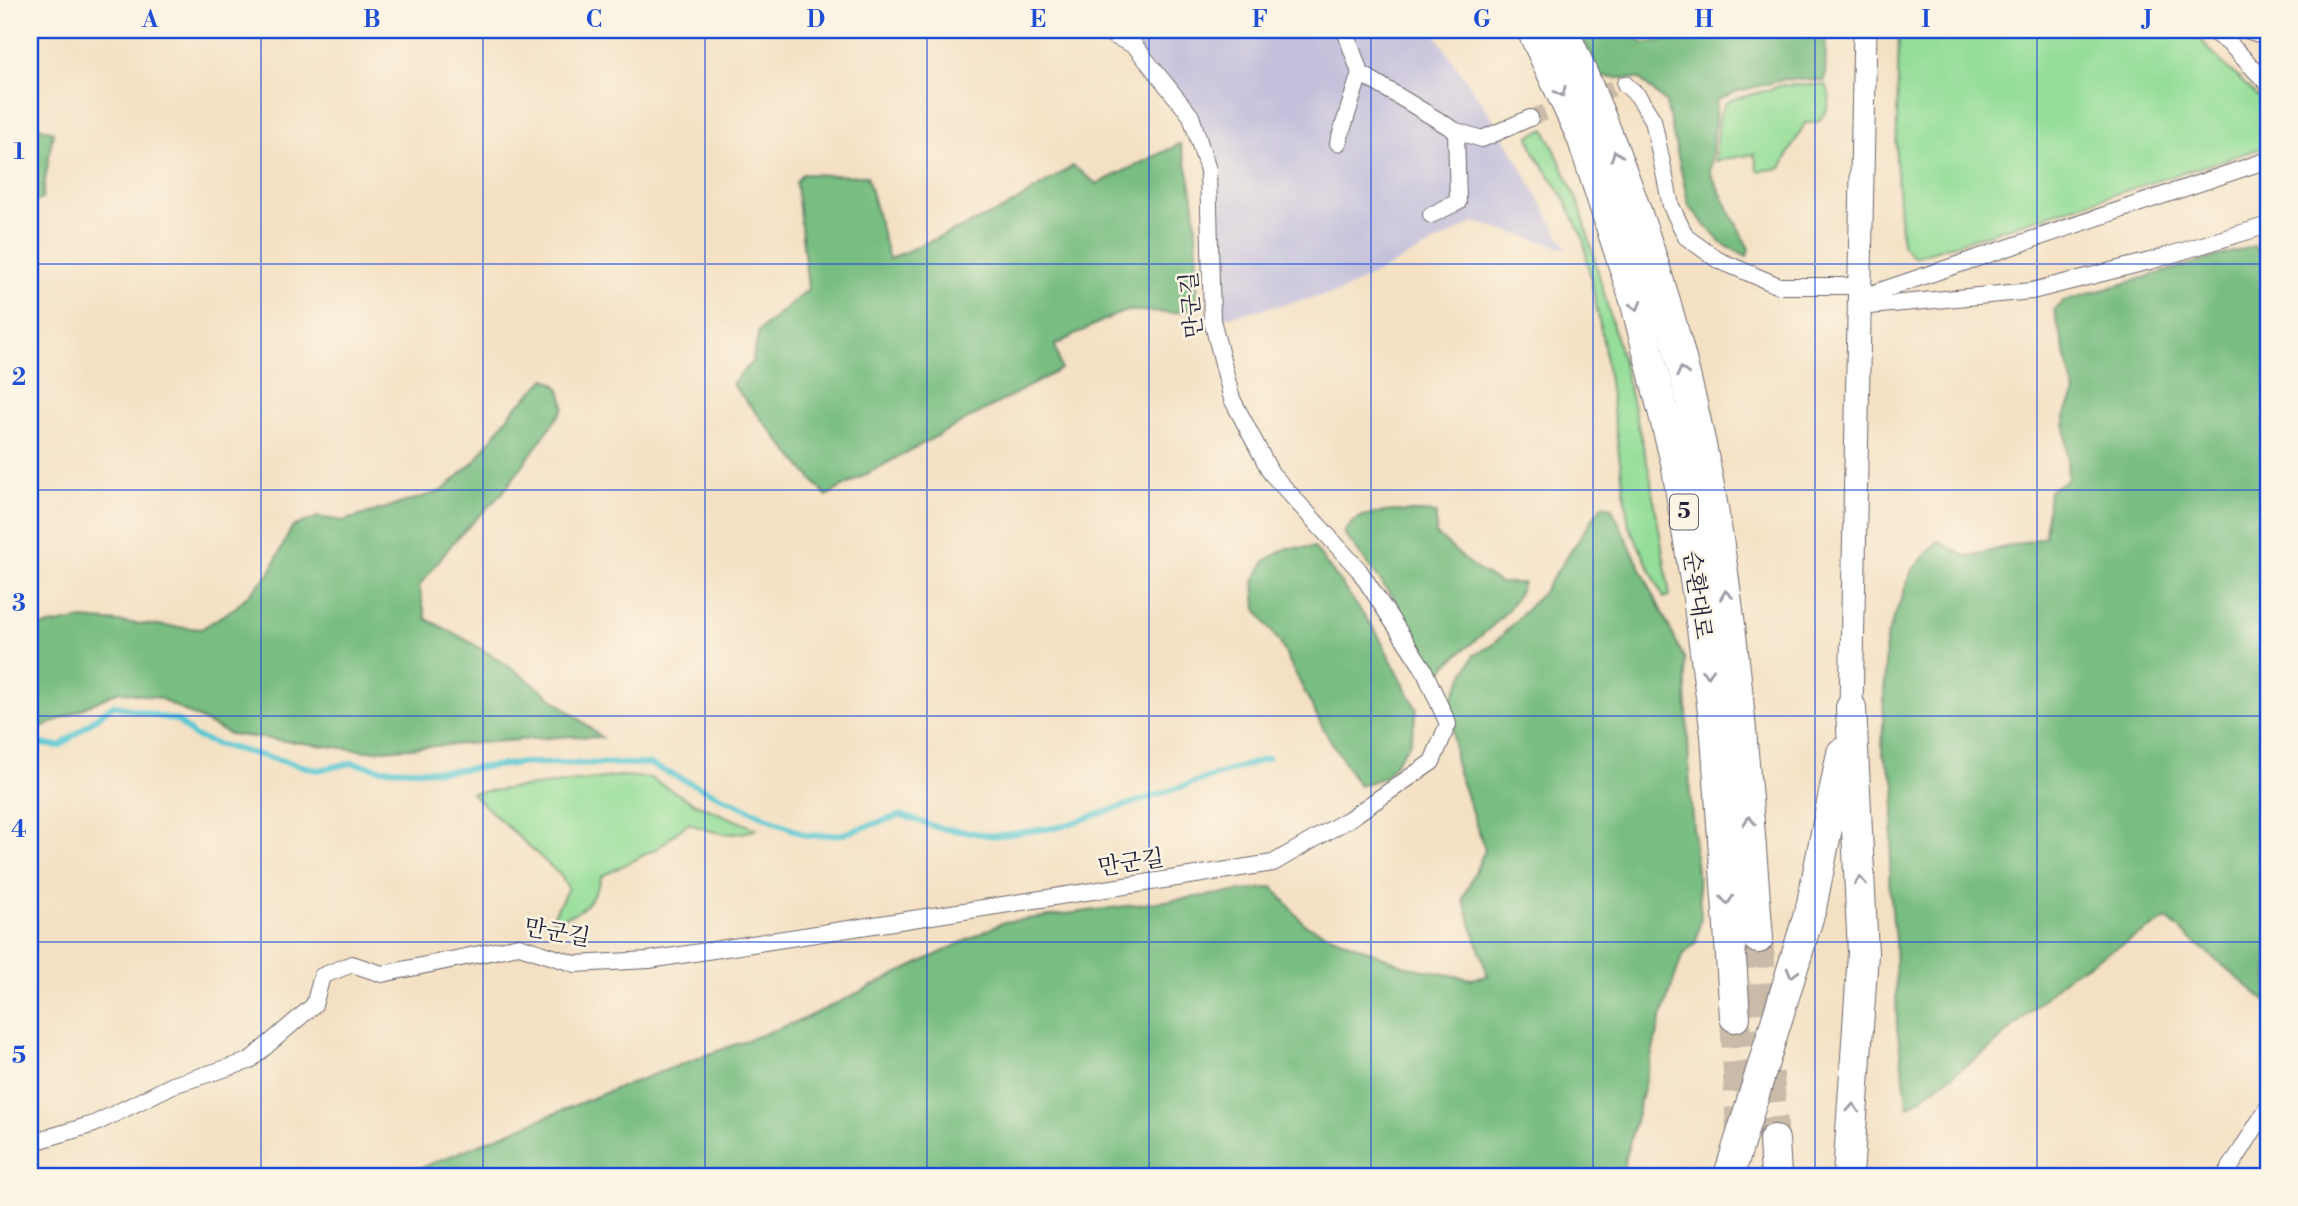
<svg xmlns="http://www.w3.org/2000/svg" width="2298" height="1206" font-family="'Libre Bodoni','Noto Serif KR',serif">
  <rect width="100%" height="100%" fill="#fcf5e5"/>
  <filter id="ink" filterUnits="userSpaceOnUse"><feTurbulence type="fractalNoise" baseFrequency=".0143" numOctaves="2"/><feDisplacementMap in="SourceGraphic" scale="14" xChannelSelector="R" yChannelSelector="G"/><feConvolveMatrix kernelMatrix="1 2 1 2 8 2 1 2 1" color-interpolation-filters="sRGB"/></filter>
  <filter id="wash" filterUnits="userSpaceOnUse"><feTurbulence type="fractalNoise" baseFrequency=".00686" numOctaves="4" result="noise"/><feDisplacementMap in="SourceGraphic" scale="28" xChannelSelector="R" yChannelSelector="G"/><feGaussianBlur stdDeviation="1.57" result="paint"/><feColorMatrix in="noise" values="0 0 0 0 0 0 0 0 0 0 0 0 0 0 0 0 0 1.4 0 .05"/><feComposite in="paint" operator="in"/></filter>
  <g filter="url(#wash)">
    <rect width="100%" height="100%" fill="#f4e1c4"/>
    <polygon fill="#c4c0db" points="1102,30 1432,30 1498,126 1567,249 1475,222 1340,292 1212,320 1208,170 1191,116 1135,47"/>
    <g fill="#95de99" stroke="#5c806a" stroke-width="2">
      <polygon points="1899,30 2193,30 2213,54 2268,106 2268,146 1914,257 1902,245 1896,160"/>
      <path d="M1782,85H1825C1835,98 1827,111 1818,122L1805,123L1781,168L1758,171L1754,154L1715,161C1722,82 1717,110 1782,85Z"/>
      <polygon points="1545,129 1580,206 1621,355 1650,475 1670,595 1664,598 1629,526 1604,346 1583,238 1563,196 1534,152 1529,136"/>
      <path d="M622,776L650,778L696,804L757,829C730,838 713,833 688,823L658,848L602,876C593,902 581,917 552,919L568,888L561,876L471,793Z"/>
    </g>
    <g fill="#78bd81" stroke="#4d705e" stroke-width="2">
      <polygon points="1579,30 1631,30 1642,43 1686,38 1713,30 1822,30 1826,42 1825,81 1786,79 1735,92 1717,100 1710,172 1749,249 1747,257 1721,243 1689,206 1666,103 1640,79 1600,77"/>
      <polygon points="30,124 53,132 42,199 30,203"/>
      <path d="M1180,144C1199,196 1197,250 1197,304C1176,320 1154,309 1129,311C1115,312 1070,338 1055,345L1061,369L826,496L732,384L752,362L759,331L808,289L796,182L802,174L867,176L889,259L1004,209L1073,166L1097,184Z"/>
      <polygon points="2254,246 2261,254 2268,271 2268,1003 2167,919 2069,975 1992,1047 1908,1107 1897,1028 1895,941 1889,879 1896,785 1882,752 1886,639 1912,570 1938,541 1967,557 2045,537 2049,491 2068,479 2065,415 2075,393 2054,310 2064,301"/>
      <path d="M546,379C561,385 562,393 564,408L504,491L456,539L419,586L426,619C494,651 545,691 602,738L574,736L367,751L229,734L159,698L119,691L44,727L30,723V635L39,627L83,619L201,629L236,607L269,574L292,527L318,517L343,521L442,491L476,460L513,410Z"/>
      <polygon points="1602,505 1611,507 1685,660 1690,794 1701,917 1696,942 1682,956 1661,1018 1621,1176 401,1176 612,1090 804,1019 1004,922 1273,887 1305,925 1408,967 1471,979 1488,976 1463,898 1485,850 1456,766 1450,702 1474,655 1493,645 1543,592"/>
      <path d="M1395,511L1436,513V534L1472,566L1500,583H1523C1508,625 1465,642 1438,675L1423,658L1394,599L1344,533C1354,513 1375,513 1395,511Z"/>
      <polygon points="1314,547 1377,633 1417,710 1410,743 1385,777 1359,786 1323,728 1280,643 1256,609 1254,582 1265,561 1287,548"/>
    </g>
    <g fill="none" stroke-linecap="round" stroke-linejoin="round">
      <polyline stroke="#5bc8d2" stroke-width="6" points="30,743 60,746 113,705 178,721 194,736 216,744 318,770 352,763 381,769 447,771 523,763 649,764 807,836 843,834 901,815 939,828 995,836 1060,827 1268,758"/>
    </g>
  </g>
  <g filter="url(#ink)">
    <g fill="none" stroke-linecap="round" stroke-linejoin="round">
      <polyline stroke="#cabba9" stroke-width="16" stroke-dasharray="16 8" stroke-linecap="butt" points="1530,118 1625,84"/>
      <g stroke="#cabba9" stroke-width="30" stroke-dasharray="30 15" stroke-linecap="butt">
        <polyline points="1758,938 1774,1140"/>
        <polyline points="1735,1017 1741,1132"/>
      </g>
      <defs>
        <g id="street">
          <polyline points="1345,30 1360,73 1456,131 1458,202 1431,215"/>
          <polyline points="2210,30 2230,44 2268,84"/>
          <polyline points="2246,30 2268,37"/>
          <polyline points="1625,84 1638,96 1653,120 1671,206 1686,237 1718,260 1779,286 1860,286"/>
          <polyline points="1456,131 1482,139 1530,118"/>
          <polyline points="1338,143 1360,73"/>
          <polyline points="1859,298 2268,160"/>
          <polyline points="1859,307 2032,291 2150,261 2265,226 2268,228"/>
          <polyline points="30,1143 94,1124 173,1085 249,1061 314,1005 322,976 352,964 382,974 519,946 575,964 649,960 1273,863 1349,819 1432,762 1448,724 1423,668 1359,570 1271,473 1232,399 1212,320 1208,170 1191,116 1135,46 1102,30"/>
          <polyline points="2225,1176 2268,1107"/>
        </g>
        <polyline id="secondary" points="1851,708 1865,30"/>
        <g id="highway">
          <polyline points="1532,30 1582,137 1635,300 1676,462 1698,598 1716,735 1735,1017"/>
          <path d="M1563,30C1624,164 1673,306 1702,450C1735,611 1745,775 1758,938"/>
          <polyline points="1811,908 1842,753"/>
          <polyline points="1774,1140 1776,1176"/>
          <polyline points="1848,1176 1863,953 1851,708"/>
        </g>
      </defs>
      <use href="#street" stroke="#6c656b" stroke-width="18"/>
      <use href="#secondary" stroke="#6c656b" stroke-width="25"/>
      <use href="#highway" stroke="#6c656b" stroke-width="32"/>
      <use href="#street" stroke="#fff" stroke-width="16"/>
      <use href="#secondary" stroke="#fff" stroke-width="23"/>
      <use href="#highway" stroke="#fff" stroke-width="30"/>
      <defs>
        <polyline id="highway-bridge" points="1729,1176 1811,908"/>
      </defs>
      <use href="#highway-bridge" stroke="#6c656b" stroke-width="32" stroke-linecap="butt"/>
      <use href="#highway-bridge" stroke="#fff" stroke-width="30"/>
    </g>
    <defs><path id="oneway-chevron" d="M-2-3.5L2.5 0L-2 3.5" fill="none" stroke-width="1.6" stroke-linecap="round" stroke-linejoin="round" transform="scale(1.75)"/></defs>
    <g stroke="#9c9ca7">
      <use href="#oneway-chevron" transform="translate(1561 92) rotate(65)"/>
      <use href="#oneway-chevron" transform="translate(1616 155) rotate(-109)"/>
      <use href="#oneway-chevron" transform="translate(1636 306) rotate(75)"/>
      <use href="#oneway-chevron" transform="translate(1682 372) rotate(-104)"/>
      <use href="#oneway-chevron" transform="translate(1726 595) rotate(-98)"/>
      <use href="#oneway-chevron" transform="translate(1708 673) rotate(83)"/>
      <use href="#oneway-chevron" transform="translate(1749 821) rotate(-95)"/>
      <use href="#oneway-chevron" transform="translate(1860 881) rotate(-93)"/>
      <use href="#oneway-chevron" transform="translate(1727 900) rotate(86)"/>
      <use href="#oneway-chevron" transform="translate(1792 973) rotate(106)"/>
      <use href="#oneway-chevron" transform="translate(1853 1108) rotate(-86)"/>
    </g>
  </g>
  <path fill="none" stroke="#1d4ed8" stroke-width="2" stroke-opacity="0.55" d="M261,30V1176M483,30V1176M705,30V1176M927,30V1176M1149,30V1176M1371,30V1176M1593,30V1176M1815,30V1176M2037,30V1176M30,264H2268M30,490H2268M30,716H2268M30,942H2268"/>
  <g text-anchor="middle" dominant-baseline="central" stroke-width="5" stroke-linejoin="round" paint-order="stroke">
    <rect fill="#fcf5e5" stroke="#63616e" stroke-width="2" x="1670" y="494.5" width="28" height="35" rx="5"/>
    <g font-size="21" font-weight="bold" fill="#22223b">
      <text x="1684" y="512">5</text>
    </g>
    <g font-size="23" fill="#22223b" stroke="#fcf5e5">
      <text transform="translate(1192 305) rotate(-95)">만군길</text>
      <text transform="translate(1697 595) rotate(82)">순환대로</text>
      <text transform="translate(1131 863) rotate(-9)">만군길</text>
      <text transform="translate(557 933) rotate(10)">만군길</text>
    </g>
  </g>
  <rect width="2298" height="1206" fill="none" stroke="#fcf5e5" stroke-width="77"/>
  <rect x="38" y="38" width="2222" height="1130" fill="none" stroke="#1d4ed8" stroke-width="2.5"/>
  <g font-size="23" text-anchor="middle" font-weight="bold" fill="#1d4ed8">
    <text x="150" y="27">A</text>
    <text x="372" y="27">B</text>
    <text x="594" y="27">C</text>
    <text x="816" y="27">D</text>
    <text x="1038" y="27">E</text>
    <text x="1260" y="27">F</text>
    <text x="1482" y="27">G</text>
    <text x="1704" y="27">H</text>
    <text x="1926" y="27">I</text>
    <text x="2148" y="27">J</text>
    <text x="19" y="159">1</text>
    <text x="19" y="385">2</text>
    <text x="19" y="611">3</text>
    <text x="19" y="837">4</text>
    <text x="19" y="1063">5</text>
  </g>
</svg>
